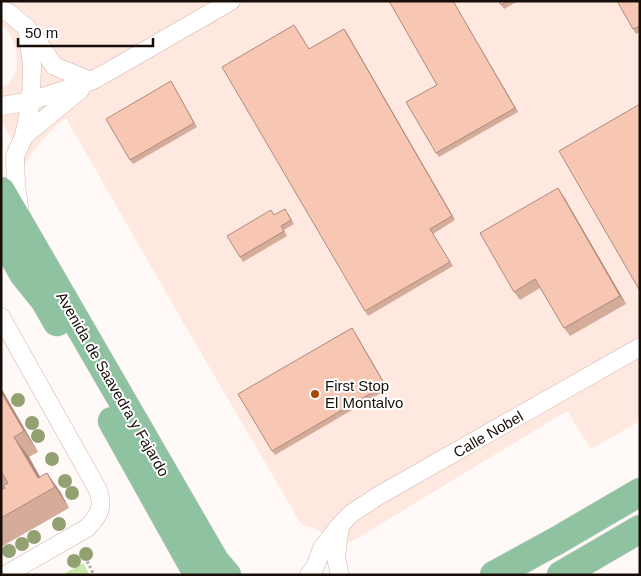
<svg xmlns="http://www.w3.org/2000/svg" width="641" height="576" font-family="Arial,sans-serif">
  <rect width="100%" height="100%" fill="#fff9f7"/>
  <polygon fill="#fee8e0" points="1,1 640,1 640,421 591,449 567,411 351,542 301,524 183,322 66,118 56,126 43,139 25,163 1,121 1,88 7,85 15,74 17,63 16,50 12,38 6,29 1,27"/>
  <polygon fill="#cbe8ad" points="83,563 90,575 62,575"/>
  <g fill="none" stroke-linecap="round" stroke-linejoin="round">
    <defs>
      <g id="minor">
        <polyline points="1,10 9,13 27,28 38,42 54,66 91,81"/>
        <polyline points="1,106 31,101 91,81 106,73 231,1"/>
        <polyline points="24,136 81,89"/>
        <polyline points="20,213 16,185 15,156 24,136 31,101 32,65 27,28"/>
        <path d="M1,317L98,490C104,506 99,516 87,528L5,575"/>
        <polyline points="340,526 336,558 340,575"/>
        <polyline points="309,575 315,567 322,548 340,525 352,513 378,496 640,347"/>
      </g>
      <g id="trunk">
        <polyline points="1,191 215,561 227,575"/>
        <polyline points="1,235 24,275 45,301 57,322"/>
        <polyline points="112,421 198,575"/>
        <polyline points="494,575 558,540 640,492"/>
        <polyline points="561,575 640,529"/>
      </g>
    </defs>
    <use href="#minor" stroke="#cfb4aa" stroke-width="19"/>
    <use href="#trunk" stroke="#d5d4d3" stroke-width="29"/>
    <polyline stroke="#b0a9a6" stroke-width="3" stroke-dasharray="2.5 2.5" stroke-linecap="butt" points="85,557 94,575"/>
    <use href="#minor" stroke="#fff" stroke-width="18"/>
    <use href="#trunk" stroke="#8ec2a0" stroke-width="28"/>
  </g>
  <g fill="#93a072">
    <circle cx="18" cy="400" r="7"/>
    <circle cx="32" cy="423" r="7"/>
    <circle cx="38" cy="436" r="7"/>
    <circle cx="52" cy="459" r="7"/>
    <circle cx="65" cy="481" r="7"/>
    <circle cx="72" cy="493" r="7"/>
    <circle cx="59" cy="524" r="7"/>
    <circle cx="34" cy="537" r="7"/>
    <circle cx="22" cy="544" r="7"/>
    <circle cx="9" cy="551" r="7"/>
    <circle cx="86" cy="554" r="7"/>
    <circle cx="74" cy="561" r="7"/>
  </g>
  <g fill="#d5ab9a">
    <polygon points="453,1 518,112 439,157 436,153 437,85"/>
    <polygon points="499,1 518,1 504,9"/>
    <polygon points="640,1 640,32 636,34 633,29"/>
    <polygon points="297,29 309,49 344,29 455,220 433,234 453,266 368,316 365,311"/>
    <polygon points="171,81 197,127 133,164 130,160"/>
    <polygon points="564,197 626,304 570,336 564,328 540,288 520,300 514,292"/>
    <polygon points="288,213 294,224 284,230 287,236 243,262 240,257 275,215"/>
    <polygon points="355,332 388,389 275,455 272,451"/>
    <polygon points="1,388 38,452 29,457 40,477 47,473 61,493 69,508 1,547"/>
  </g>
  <g fill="#ae8b7d">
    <polygon points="453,1 518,112 515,108"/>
    <polygon points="344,29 347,33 455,220 452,216"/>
    <polygon points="558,188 564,197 626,304 620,296"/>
    <polygon points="1,388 38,452 24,431 1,392"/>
    <polygon points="14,437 29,457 48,491 38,478"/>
    <polygon points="47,473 61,493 69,508 55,487"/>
  </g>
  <g fill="#f8c7b3" stroke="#ae8b7d">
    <polygon points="389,1 453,1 515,108 436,153 406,102 437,85"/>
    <polygon points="499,1 508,1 501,5"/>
    <polygon points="617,1 640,1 640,26 633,29"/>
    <polygon points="294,25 309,49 344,29 452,216 430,229 450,262 365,311 222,67"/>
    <polygon points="171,81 194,123 130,160 106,119"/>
    <polygon points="640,104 640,291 559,151"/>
    <polygon points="558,188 620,296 564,328 535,279 514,292 480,233"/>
    <polygon points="285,209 291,220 281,226 284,231 240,257 227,236 271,210 274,215"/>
    <polygon points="352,328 385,385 272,451 238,394"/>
    <polygon points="1,392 24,431 14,437 38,478 47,473 55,487 1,518 1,490 5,488 3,486 8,483 1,471"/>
  </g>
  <circle fill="#a94800" stroke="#fff" stroke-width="2" cx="315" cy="394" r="5"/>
  <g text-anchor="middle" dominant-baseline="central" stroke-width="4" stroke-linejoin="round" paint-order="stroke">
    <g font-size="15" fill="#170e0a" stroke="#fff">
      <text transform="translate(113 384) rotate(60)">Avenida de Saavedra y Fajardo</text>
      <text transform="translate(488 434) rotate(-30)">Calle Nobel</text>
    </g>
    <g font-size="15" fill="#170e0a" stroke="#fff" text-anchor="start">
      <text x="325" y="385">First Stop<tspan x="325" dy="17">El Montalvo</tspan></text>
    </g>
  </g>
  <rect width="641" height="576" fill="none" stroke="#170e0a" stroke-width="5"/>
  <path d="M18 38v8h135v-8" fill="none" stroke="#170e0a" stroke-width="2.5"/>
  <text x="25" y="38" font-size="15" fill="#170e0a" stroke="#ffffff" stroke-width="4" paint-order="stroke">50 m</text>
</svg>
